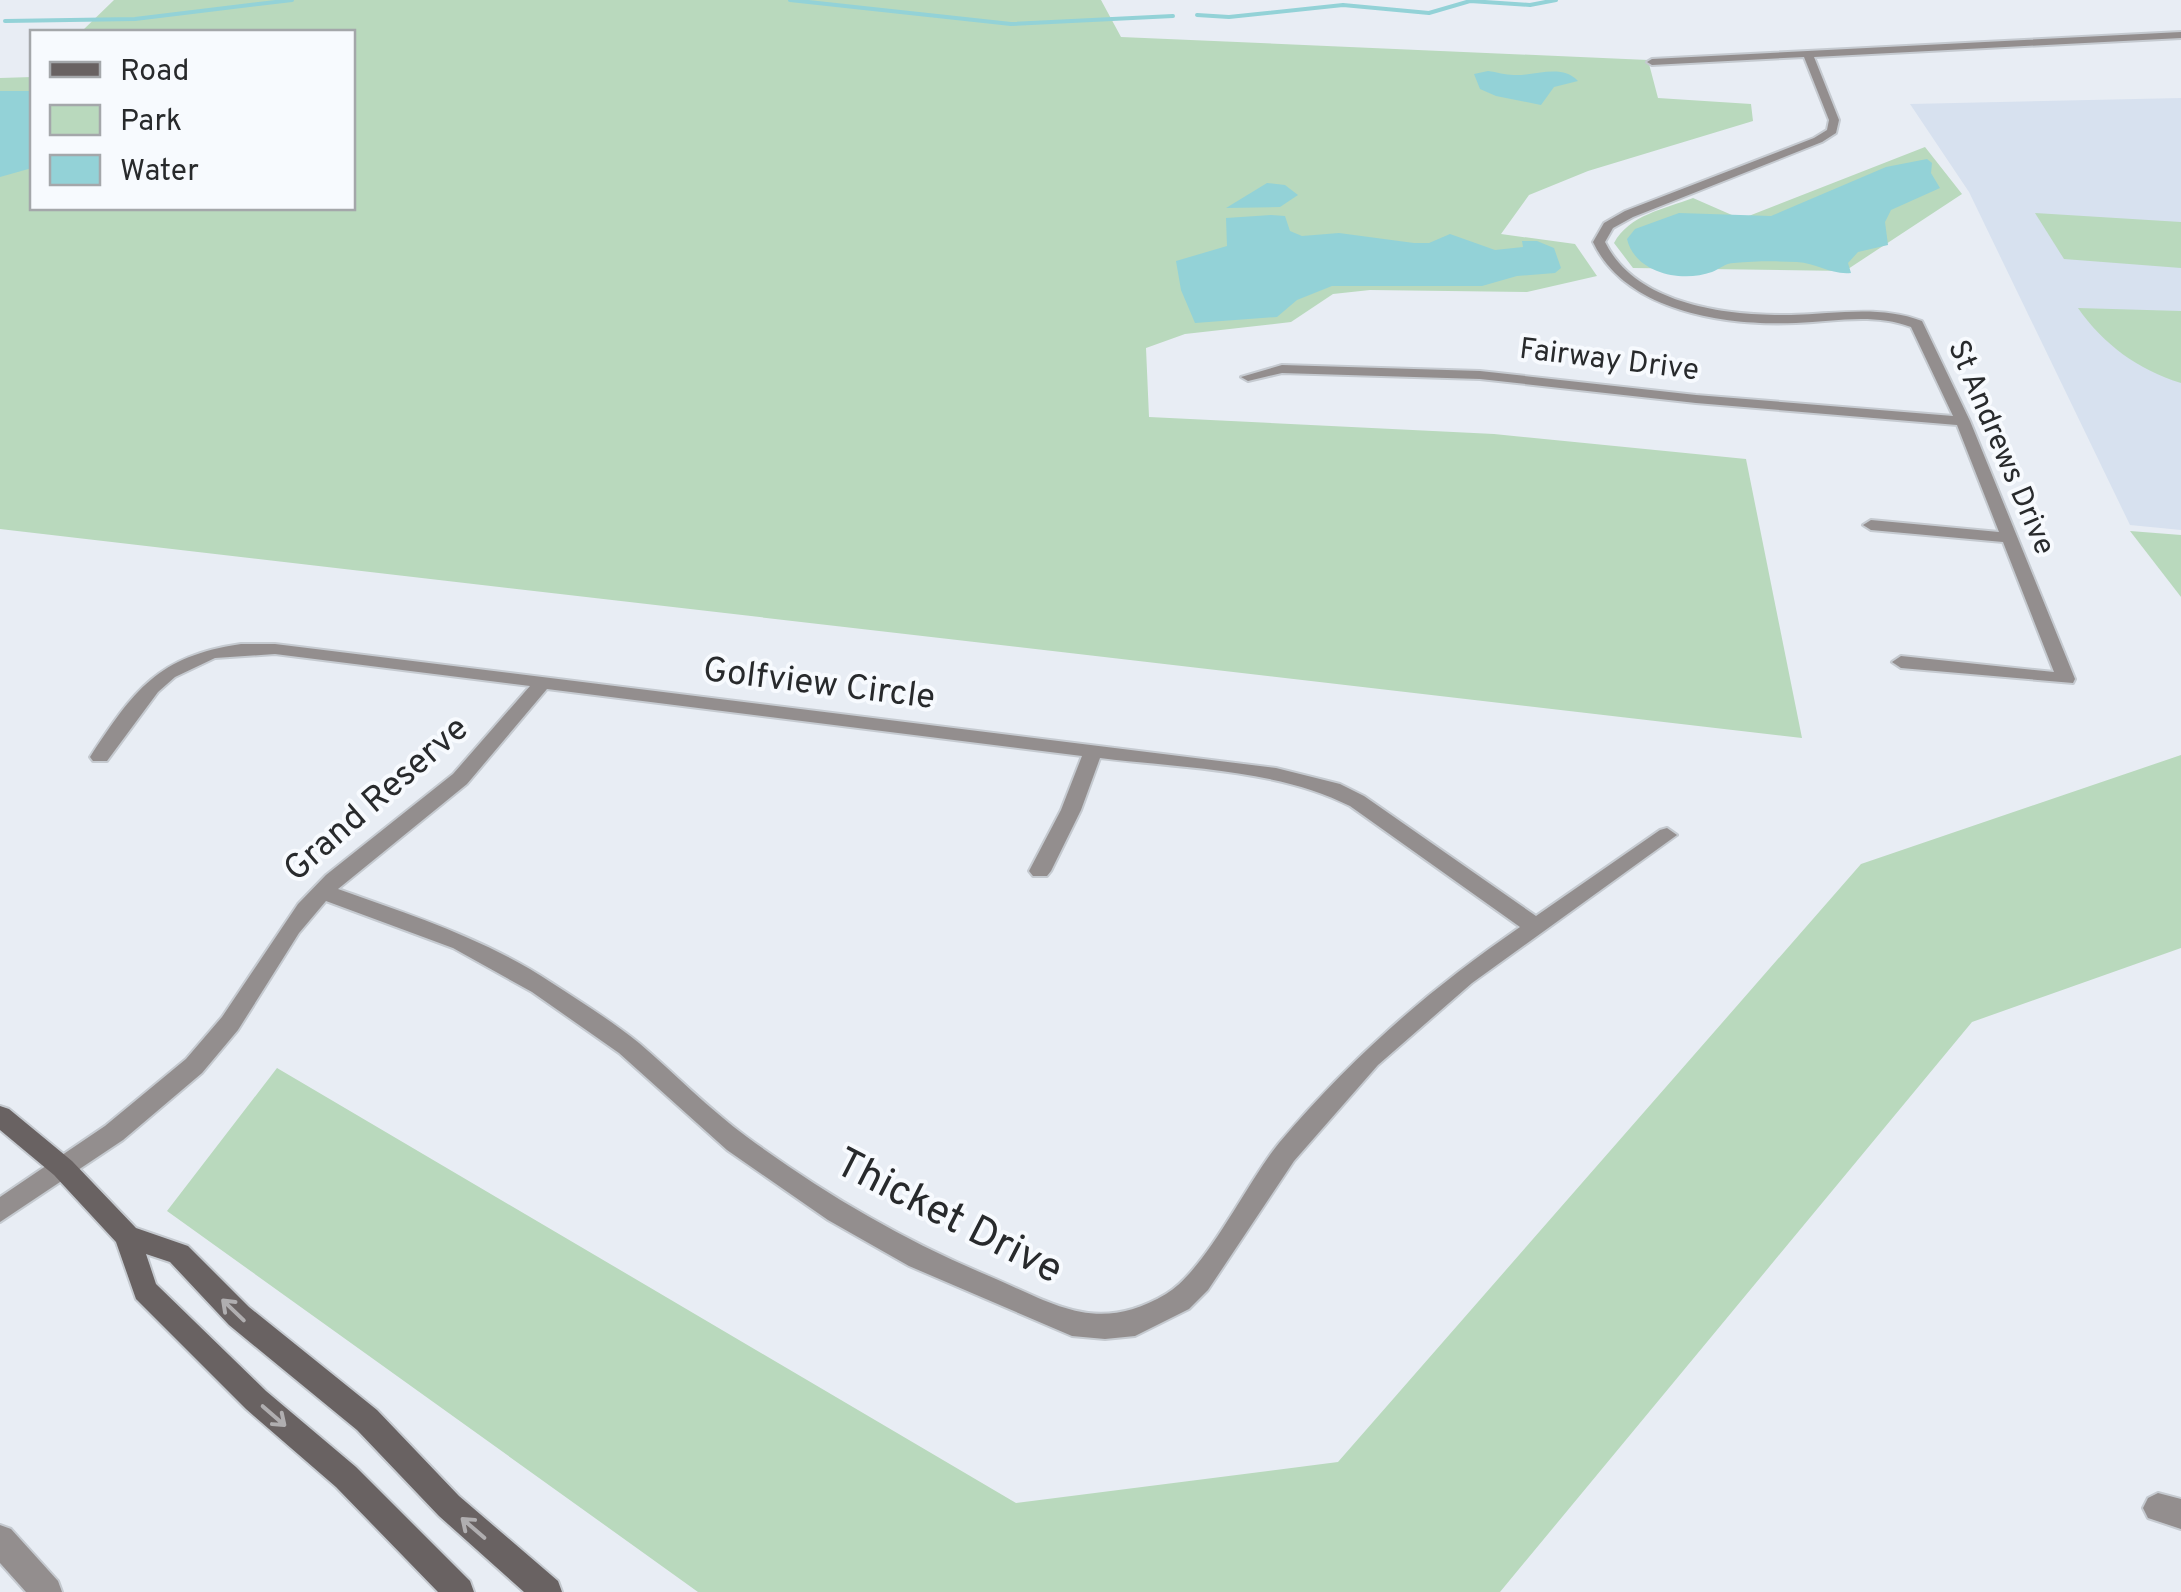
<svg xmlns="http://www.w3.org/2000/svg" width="2181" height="1592" font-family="Overpass,sans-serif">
  <rect width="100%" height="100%" fill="#e8edf4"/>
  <polygon fill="#d7e1ef" points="2181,98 2181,530 2130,525 1969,192 1910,104"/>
  <g fill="#b9d9bd">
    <polygon points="114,0 1101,0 1121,37 1648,60 1658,98 1751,104 1753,121 1588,171 1529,195 1501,234 1575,244 1597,276 1527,292 1370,290 1333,294 1291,322 1185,334 1146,348 1149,417 1494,434 1746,459 1802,738 0,529 0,78 32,77 32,208 352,208 352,32 81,32"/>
    <path d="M1925,147L1962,194L1845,271L1633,268L1614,243C1629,215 1664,209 1693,198L1741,219Z"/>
    <polygon points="2035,213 2181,222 2181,268 2064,259"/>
    <path d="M2078,308L2181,311V383C2138,370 2103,344 2078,308Z"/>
    <polygon points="2130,531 2181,535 2181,597"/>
    <polygon points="2181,755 2181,948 1972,1022 1500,1592 698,1592 167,1211 277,1068 1016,1503 1338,1462 1861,864"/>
  </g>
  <g fill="#93d2d7">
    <path d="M1488,71C1497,72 1505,75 1514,75C1535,76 1562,63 1578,81L1554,87L1541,105L1496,96L1480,89L1474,74Z"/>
    <polygon points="0,91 32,91 32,168 0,177"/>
    <path d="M1927,159L1932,163L1931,173L1940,188L1891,210L1885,222L1888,245L1858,252L1848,263L1851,273C1831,275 1817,263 1797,262C1778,261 1754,261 1734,263C1725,263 1720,269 1712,272C1681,283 1635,273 1627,239L1635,229L1679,213L1771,216L1886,167Z"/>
    <polygon points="1267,183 1285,185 1298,195 1280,207 1226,208"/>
    <polygon points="1271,215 1285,216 1290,231 1302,236 1339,233 1414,243 1429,243 1450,234 1495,250 1523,247 1522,241 1537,241 1554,248 1561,268 1555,273 1517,276 1482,286 1332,286 1297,300 1277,317 1195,323 1181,290 1176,261 1227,246 1226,218"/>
  </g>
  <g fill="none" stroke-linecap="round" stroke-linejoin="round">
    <g stroke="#93d2d7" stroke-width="4">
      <polyline points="790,0 1011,24 1173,16"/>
      <polyline points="1197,15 1229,17 1343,5 1429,13 1470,1 1530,5 1556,0"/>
      <polyline points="5,21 135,19 292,0"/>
    </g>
    <defs>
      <g id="street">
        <path d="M2181,32V38L1814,57L1839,120L1836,133L1822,142L1633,217L1613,228L1605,242C1636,305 1727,316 1791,315C1835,314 1879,305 1922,321L1970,421L2075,679L2073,683L1901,668L1892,662L1901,656L2054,672L2003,542L1871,530L1863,525L1871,520L1999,532L1957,425L1696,403L1480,379L1282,373L1248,381L1241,377L1282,365L1480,371L1696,395L1953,416L1911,327C1875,313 1835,321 1796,323C1726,326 1626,312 1593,242L1604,223L1625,211L1814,138L1827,130L1829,120L1804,57L1652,65L1647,62L1652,59Z"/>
        <path d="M241,644H275L1276,768L1340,784L1364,796L1536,916L1660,830L1667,828L1677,835L1472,983L1378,1065L1294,1161L1208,1290L1189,1309L1135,1336L1105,1339L1072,1336L909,1266L828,1220L727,1150L619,1053L532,992L453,948L326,901L299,933L238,1030L202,1073L123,1140L0,1222V1197L105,1126L186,1059L222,1017L298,904L326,875L453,774L530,686L275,654L215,658L175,677L158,692L107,761H93L90,757C134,690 158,656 241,644ZM547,689L1082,756L1061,810L1029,871L1033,876H1047L1051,871L1081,810L1100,758C1180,768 1278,769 1350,806L1520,927C1426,992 1353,1056 1279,1143C1247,1182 1206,1270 1166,1294C1097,1335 1055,1304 989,1276C903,1240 823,1193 747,1137C709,1109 675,1074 639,1043C612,1021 581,1002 552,983C486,939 411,915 338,889L467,784Z"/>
        <polygon points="2158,1493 2181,1499 2181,1529 2148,1518 2143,1508 2148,1498"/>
        <polygon points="0,1525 11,1529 58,1581 62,1592 26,1592 0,1563"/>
      </g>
      <polygon id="secondary" points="0,1106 9,1109 72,1161 136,1228 188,1246 249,1307 377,1410 459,1496 558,1581 562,1592 524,1592 439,1516 357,1430 229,1325 170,1262 146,1254 156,1284 266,1391 356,1467 470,1581 474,1592 438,1592 336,1487 246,1409 136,1299 116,1242 54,1175 0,1130"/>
    </defs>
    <use href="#street" stroke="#c5cad0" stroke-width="4"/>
    <use href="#secondary" stroke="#c5cad0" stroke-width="4"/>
    <use href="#street" fill="#938e8e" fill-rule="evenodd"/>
    <use href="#secondary" fill="#696262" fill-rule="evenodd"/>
  </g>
  <defs><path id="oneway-shaft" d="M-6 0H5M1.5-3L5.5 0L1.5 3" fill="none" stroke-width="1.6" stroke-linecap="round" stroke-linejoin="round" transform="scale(2.5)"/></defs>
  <g stroke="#b0aeb0">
    <use href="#oneway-shaft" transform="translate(233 1310) rotate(-136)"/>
    <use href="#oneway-shaft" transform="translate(274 1416) rotate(41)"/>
    <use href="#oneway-shaft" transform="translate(473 1528) rotate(-139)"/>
  </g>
  <g text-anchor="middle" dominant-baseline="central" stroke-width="8" stroke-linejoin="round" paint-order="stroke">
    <g font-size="30" fill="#282a2c" stroke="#f7fafe">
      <text transform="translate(1609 361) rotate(7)">Fairway Drive</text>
      <text transform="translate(2000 448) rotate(67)">St Andrews Drive</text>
    </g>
    <g font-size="35" fill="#282a2c" stroke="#f7fafe">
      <text transform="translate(819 685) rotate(7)">Golfview Circle</text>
      <text transform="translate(377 800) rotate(-41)">Grand Reserve</text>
    </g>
    <g font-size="42" fill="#282a2c" stroke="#f7fafe">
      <text transform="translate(948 1218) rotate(27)">Thicket Drive</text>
    </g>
  </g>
  <rect x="30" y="30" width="325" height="180" fill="#f7fafe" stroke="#a4a7aa" stroke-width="2.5"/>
  <rect x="50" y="62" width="50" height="15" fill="#696262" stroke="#a4a7aa" stroke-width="2.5"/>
  <text x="120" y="80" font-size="30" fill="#282a2c">Road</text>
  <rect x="50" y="105" width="50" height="30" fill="#b9d9bd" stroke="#a4a7aa" stroke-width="2.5"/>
  <text x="120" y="130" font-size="30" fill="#282a2c">Park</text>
  <rect x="50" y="155" width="50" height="30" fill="#93d2d7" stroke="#a4a7aa" stroke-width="2.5"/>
  <text x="120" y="180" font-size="30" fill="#282a2c">Water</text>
</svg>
